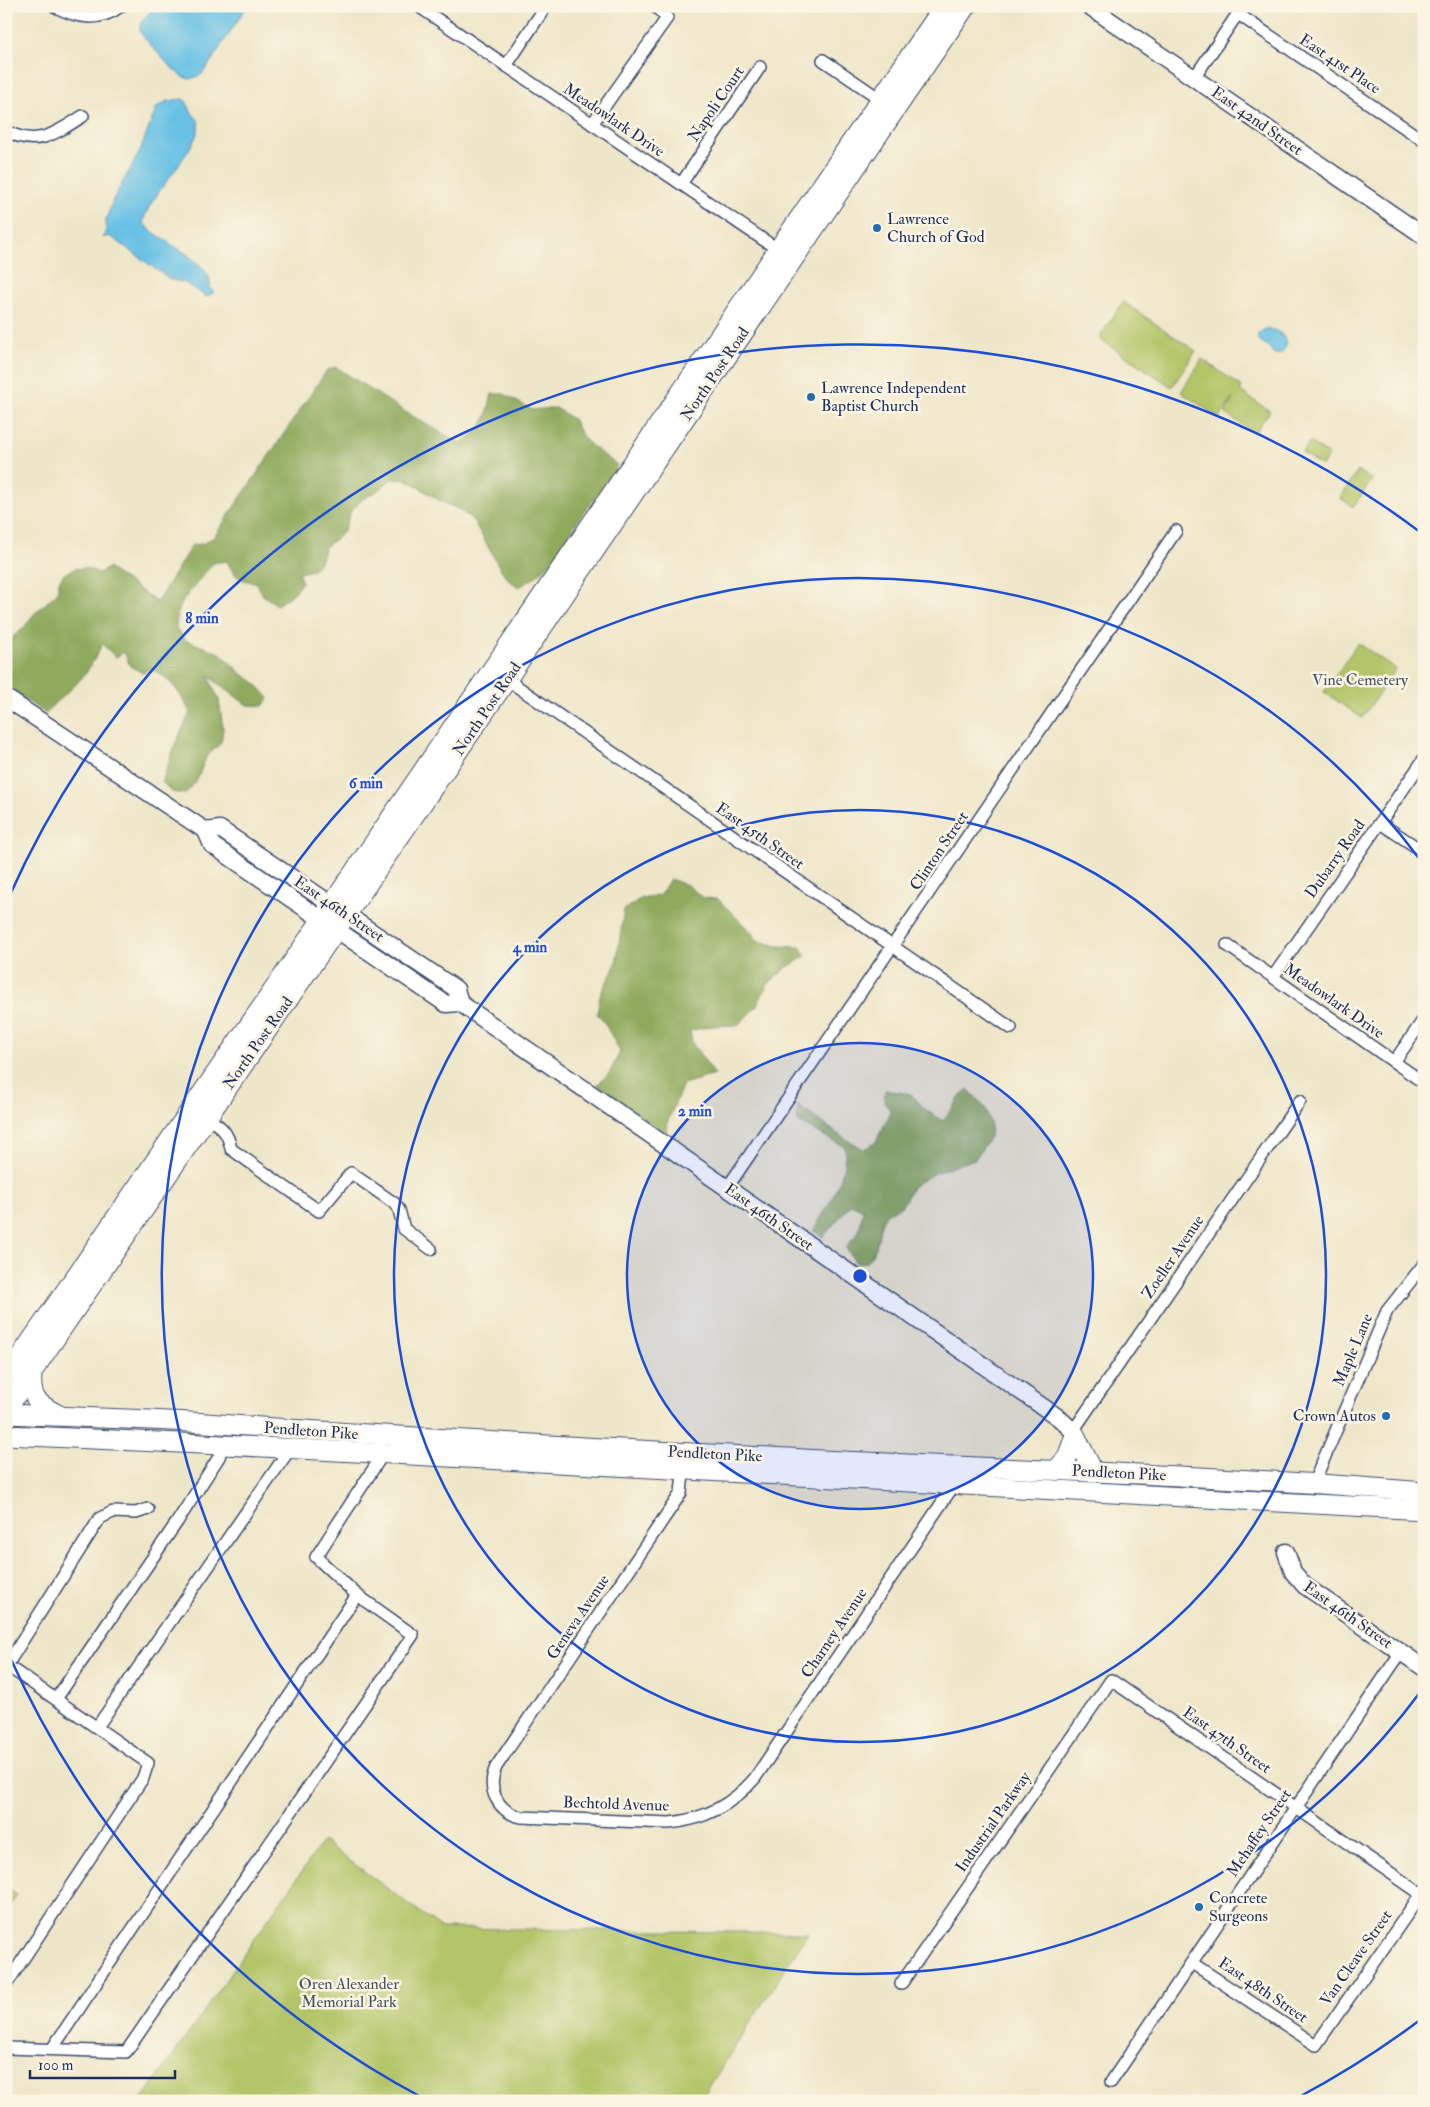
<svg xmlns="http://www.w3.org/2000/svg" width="1430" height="2107" font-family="'IM FELL Double Pica',serif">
  <rect width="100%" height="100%" fill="#fcf5e5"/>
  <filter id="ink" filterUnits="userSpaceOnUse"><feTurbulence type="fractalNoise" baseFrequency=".02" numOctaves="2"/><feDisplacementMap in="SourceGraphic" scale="10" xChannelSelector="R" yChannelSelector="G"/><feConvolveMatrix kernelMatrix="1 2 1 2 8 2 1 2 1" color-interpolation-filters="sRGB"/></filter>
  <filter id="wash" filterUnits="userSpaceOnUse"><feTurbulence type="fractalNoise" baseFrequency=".0096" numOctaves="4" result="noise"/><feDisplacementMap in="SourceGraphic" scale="20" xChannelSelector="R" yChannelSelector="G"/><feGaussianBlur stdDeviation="1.12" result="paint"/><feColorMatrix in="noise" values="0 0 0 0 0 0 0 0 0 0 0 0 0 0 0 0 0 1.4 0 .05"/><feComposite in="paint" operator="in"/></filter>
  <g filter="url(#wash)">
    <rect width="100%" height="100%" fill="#eee6c8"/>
    <g fill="#b4c569" stroke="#687a64">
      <polygon points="1123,302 1196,351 1172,387 1101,340 1102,338 1100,336"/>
      <polygon points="1202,359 1242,387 1240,391 1270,411 1254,433 1225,413 1233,398 1219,418 1181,392"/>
      <polygon points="1310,442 1329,455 1322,466 1302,453"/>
      <polygon points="1358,471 1372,480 1353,507 1340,498"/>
      <polygon points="1358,643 1396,669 1362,718 1324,692"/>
      <polygon points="323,1841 441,1928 808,1933 700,2101 142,2100"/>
      <polygon points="6,1888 17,1895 6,1911"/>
    </g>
    <g fill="#8faa5d" stroke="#556c5e">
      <path d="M336,367L407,413L460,443C486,427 485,422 492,394H504L532,410L556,408L574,420C582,443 599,451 617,465C610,482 598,494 586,509C562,541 558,567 519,587L510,581L501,570L473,520L458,509L440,501L408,480L391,479L382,488L363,499L351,511L343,533L325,547L320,562L312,570L298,573L302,582L294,593L277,605L263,595L256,582C239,581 234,576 227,561L213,563L184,599L177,614L176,628L185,640L220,653L241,673L255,683L269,698L263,706L247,705L208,676L219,700L223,729L221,743L206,757L197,780L185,794L172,792L162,782L176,742L190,713C182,695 170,677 151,669L143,673L130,666L124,652L116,657L102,644C94,661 85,677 71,689C60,699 55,701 46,714L6,686V642L23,629L33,615L57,593L59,581L64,574L74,569L86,568L99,573L108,568L157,602L192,545L202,544L214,537L327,370Z"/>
      <polygon points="670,879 687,885 704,898 718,899 752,933 758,941 778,946 800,947 806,956 786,968 767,985 756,1007 738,1025 711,1026 690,1031 692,1043 715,1075 683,1084 667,1123 666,1135 597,1085 610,1072 620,1052 603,1020 597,1014 600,995 616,964 624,910 641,898 660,895"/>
      <path d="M968,1089L986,1109L991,1126L990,1137L975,1159L934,1173L913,1186L902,1206L886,1214L881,1224L876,1248L867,1262L856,1263L846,1248L859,1231L863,1210L851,1204L823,1237L813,1231C828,1205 847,1179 845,1147L798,1122L797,1105L847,1140L864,1149L875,1143L891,1112L884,1101L885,1090L911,1094L926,1110L943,1121L963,1093Z"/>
    </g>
    <g fill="#68c1e5" stroke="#4278a2">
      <path d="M158,6H247L208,66L201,75L190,79C186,78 182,77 179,74C173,70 141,36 140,31C138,21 151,11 158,6Z"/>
      <path d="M182,99L186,101C188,104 189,108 191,111C193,115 196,117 198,120C206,143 146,197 143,223L153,232L188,255L202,267L209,277L211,290L214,292L207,297L184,282L171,280L113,238L107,236L103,238L106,232V219L114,198L139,153L157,107L167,101Z"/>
      <path d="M1265,329C1276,329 1286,334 1286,346L1281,354H1274L1268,346L1258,340V334Z"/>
    </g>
  </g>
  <g filter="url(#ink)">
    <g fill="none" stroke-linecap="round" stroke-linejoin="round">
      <defs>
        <g id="street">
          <path d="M54,6C77,18 99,23 121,6"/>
          <polyline points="418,6 783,253"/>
          <polyline points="1238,14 1424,141"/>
          <polyline points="823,60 880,99"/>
          <polyline points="506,66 546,6"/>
          <polyline points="1194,78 1243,6"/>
          <polyline points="592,124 667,18 655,6"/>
          <path d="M6,131C38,148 56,133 83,116"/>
          <polyline points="681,184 760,67"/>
          <polyline points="502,676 1011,1028"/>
          <polyline points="1380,823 1424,852"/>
          <polyline points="1227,945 1424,1083"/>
          <polyline points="1273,977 1424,759"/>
          <polyline points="1394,1062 1424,1019"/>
          <path d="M203,1116C220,1125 228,1131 231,1149L319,1211L351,1173L394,1203L399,1210L404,1229L431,1249"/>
          <polyline points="727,1188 1176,531"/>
          <polyline points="1073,1431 1300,1101"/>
          <path d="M684,1464L681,1493L496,1767C486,1789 498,1812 521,1817L669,1823C703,1820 732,1805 755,1778L954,1485"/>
          <polyline points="1316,1484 1317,1475 1387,1311 1424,1264"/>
          <polyline points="6,1665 148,1763 143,1778 6,1985"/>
          <polyline points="7,1665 100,1518 113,1512 136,1513 148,1509"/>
          <polyline points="56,1699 177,1522 219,1457 223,1445"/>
          <polyline points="97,1727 290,1449"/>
          <polyline points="1192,1963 1316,2045 1424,1890"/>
          <polyline points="901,1984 1111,1680 1424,1896"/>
          <polyline points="6,2048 126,2052 413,1635 357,1595 316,1557 383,1454"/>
          <polyline points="52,2049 357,1595"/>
          <polyline points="1111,2082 1401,1652"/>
        </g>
        <g id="secondary">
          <polyline points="1089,6 1424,236"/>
          <polyline points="6,698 206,831 212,845 446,1004 460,1003 1059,1418 1073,1431 1075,1435"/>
          <polyline points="206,831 220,829 456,989 460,1003"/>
          <polyline points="1286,1552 1293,1572 1305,1586 1424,1668"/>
        </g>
        <g id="primary">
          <path d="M32,1372C30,1399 36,1403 59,1415"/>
          <polyline points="6,1377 292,963 944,6"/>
          <polyline points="6,1410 347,914 966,6"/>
          <path d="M6,1414C73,1417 139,1419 206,1423C405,1438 605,1448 804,1459C1010,1470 1218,1474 1424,1492"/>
          <polyline points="6,1435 223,1445 1424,1510"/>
          <polyline points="1075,1435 1093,1471"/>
          <polyline points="1056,1470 1067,1458 1075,1435"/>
        </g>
      </defs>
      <use href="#street" stroke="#3b4a6e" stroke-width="14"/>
      <use href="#secondary" stroke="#3b4a6e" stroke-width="19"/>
      <use href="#primary" stroke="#3b4a6e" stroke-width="21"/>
      <use href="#street" stroke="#fff" stroke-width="11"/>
      <use href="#secondary" stroke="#fff" stroke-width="16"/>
      <use href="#primary" stroke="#fff" stroke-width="19"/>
    </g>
  </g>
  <circle cx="860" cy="1276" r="233" fill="#1d4ed8" fill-opacity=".12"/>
  <g fill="none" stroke="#1d4ed8" stroke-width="2.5">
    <circle cx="860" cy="1276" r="233"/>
    <circle cx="860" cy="1276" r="466"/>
    <path d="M1421 1691A698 698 0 1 1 1421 861"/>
    <path d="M1420 2020A931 931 0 0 1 1297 2098M423 2098A931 931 0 0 1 9 1655M9 897A931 931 0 0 1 1420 532"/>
  </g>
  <g fill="#1f6fb2" stroke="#fcf5e5" stroke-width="2">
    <circle cx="877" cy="228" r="5"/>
    <circle cx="811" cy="397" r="5"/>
    <circle cx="1386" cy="1416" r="5"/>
    <circle cx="1199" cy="1907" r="5"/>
  </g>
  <g text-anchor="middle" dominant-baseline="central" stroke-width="5" stroke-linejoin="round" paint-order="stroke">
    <g font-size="16" fill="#1b2f5e" stroke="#fcf5e5">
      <text transform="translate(1340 64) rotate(34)">East 41st Place</text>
      <text transform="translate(716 104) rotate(-56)">Napoli Court</text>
      <text transform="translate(614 120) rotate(34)">Meadowlark Drive</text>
      <text transform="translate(1257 121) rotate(35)">East 42nd Street</text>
      <text transform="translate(715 374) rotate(-56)">North Post Road</text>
      <text transform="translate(487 709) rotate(-56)">North Post Road</text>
      <text transform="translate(760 836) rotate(35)">East 45th Street</text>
      <text transform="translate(939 851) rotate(-56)">Clinton Street</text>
      <text transform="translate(1335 859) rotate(-55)">Dubarry Road</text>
      <text transform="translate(339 909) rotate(34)">East 46th Street</text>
      <text transform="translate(1334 1001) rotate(35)">Meadowlark Drive</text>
      <text transform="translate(258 1043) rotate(-55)">North Post Road</text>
      <text transform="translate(769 1217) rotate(35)">East 46th Street</text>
      <text transform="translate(1173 1257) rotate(-56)">Zoeller Avenue</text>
      <text transform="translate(1353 1350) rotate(-67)">Maple Lane</text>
      <text transform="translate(311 1431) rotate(4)">Pendleton Pike</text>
      <text transform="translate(715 1454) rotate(3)">Pendleton Pike</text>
      <text transform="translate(1119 1473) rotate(3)">Pendleton Pike</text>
      <text transform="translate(1348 1615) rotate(35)">East 46th Street</text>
      <text transform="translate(578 1617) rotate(-56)">Geneva Avenue</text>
      <text transform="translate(834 1633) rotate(-56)">Charney Avenue</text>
      <text transform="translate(1227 1740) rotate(35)">East 47th Street</text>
      <text transform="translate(616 1804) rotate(2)">Bechtold Avenue</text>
      <text transform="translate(993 1822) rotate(-55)">Industrial Parkway</text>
      <text transform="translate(1259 1833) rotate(-56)">Mehaffey Street</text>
      <text transform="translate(1356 1958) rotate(-55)">Van Cleave Street</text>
      <text transform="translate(1263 1990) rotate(34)">East 48th Street</text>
    </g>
    <g font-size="16" fill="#1b2f5e" stroke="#fcf5e5" text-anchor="start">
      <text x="887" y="219">Lawrence<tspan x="887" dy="18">Church of God</tspan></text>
      <text x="821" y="388">Lawrence Independent<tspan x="821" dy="18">Baptist Church</tspan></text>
      <text x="1376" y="1416" text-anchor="end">Crown Autos</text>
      <text x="1209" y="1898">Concrete<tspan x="1209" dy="18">Surgeons</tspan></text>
    </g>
    <g font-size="16" fill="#415461" stroke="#fcf5e5">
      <text x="1360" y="680">Vine Cemetery</text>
      <text x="349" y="1984">Oren Alexander<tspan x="349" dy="18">Memorial Park</tspan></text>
    </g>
  </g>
  <circle cx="860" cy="1276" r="8" fill="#1d4ed8" stroke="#fcf5e5" stroke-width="2.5"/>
  <g font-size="15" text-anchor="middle" font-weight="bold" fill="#1d4ed8" stroke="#fcf5e5" stroke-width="5" stroke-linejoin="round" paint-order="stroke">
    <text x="202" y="623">8 min</text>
    <text x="366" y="788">6 min</text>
    <text x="530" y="952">4 min</text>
    <text x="695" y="1116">2 min</text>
  </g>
  <rect width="1430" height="2107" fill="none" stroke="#fcf5e5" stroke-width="25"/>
  <path d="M30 2070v8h145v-8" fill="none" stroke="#1b2f5e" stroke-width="2.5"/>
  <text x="38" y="2070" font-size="15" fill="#1b2f5e" stroke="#fcf5e5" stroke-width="4" paint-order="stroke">100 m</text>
</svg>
